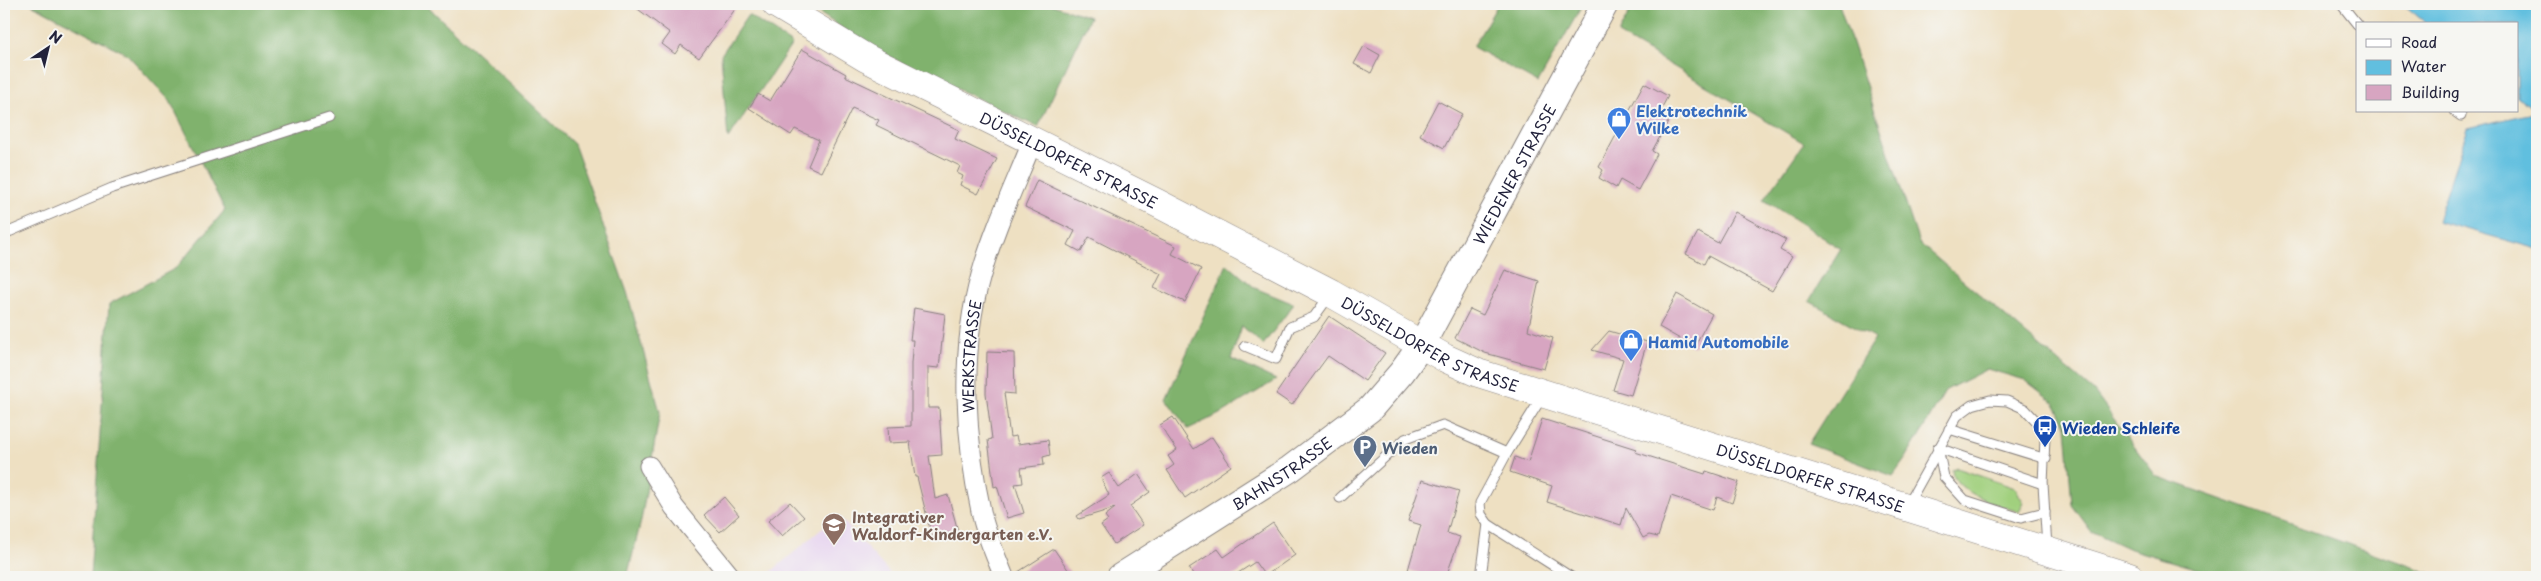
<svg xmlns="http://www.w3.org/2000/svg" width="2541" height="581" font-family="'Playpen Sans',sans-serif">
  <rect width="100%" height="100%" fill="#f6f6f2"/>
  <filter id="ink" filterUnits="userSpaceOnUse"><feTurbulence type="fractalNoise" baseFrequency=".02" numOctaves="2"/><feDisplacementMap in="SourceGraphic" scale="10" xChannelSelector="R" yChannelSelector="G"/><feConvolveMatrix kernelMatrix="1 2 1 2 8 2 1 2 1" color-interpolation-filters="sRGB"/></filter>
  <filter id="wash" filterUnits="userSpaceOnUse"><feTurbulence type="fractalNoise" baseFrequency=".0096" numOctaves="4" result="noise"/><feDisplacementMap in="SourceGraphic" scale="20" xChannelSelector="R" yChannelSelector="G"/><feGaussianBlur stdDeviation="1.12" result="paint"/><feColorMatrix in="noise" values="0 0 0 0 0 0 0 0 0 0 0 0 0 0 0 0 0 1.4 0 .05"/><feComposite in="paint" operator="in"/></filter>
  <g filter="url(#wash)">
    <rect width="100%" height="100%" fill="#eee0c2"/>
    <polygon fill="#e6d2f0" points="838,515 893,577 765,577"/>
    <path fill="#a1d07e" stroke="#62795c" d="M1957,468L2015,488L2024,503L2019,512C2001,506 1954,493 1952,470Z"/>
    <g fill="#80b26d" stroke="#516a54">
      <polygon points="31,4 425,4 574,144 627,292 660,412 641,521 627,577 90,577 109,304 176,268 225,210 170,101 127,54"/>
      <polygon points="806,4 1050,4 1090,17 1038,127 873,49"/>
      <polygon points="1498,4 1583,4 1538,83 1473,47"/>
      <polygon points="1634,4 1839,4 1919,243 2094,392 2156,476 2441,577 2224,577 2130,549 2091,531 2072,505 2066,426 2055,403 2025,380 1987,369 1946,390 1906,458 1893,476 1808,444 1875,338 1809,301 1841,249 1764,200 1804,143 1618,34"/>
      <polygon points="748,15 792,44 728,139 721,55"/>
      <polygon points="1227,264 1255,288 1294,304 1263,345 1242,326 1231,359 1276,380 1224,412 1188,429 1166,399"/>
    </g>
    <polygon fill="#61bfdf" stroke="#42708d" points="2403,4 2537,4 2537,249 2437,221 2468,128 2537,112 2517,96 2517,24 2427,24"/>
    <g id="blocks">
      <g fill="#d7a5c1">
        <polygon points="631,4 739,4 699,58 681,45 675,54 662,44 670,33"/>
        <polygon points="1364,46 1380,55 1371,73 1354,64"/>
        <polygon points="802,49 846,74 845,76 959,130 955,139 997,159 978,194 960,185 963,176 957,173 960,166 876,125 879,120 852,108 821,172 808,166 819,140 795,129 791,135 749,108 758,94 770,101"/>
        <polygon points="1644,83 1668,96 1660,111 1671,117 1652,151 1657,154 1638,190 1620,180 1616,188 1599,178 1603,170 1599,167"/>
        <polygon points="1438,101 1462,114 1444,148 1420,135"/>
        <polygon points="1037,180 1176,246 1172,254 1201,269 1185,302 1154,288 1161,274 1089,237 1081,252 1068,245 1075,231 1025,207"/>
        <polygon points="1735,212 1786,240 1780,250 1792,257 1772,291 1708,256 1704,264 1686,254 1698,232 1718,243"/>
        <polygon points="1505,270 1539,281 1528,330 1553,338 1544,369 1485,353 1455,338 1470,309 1483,315"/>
        <polygon points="1677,294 1712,314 1694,347 1659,327"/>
        <polygon points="914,308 945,314 939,368 928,367 928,408 939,408 942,455 929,456 935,499 948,495 958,531 932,537 917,477 915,477 910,442 889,443 888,427 911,426 911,363 913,340 910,340"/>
        <polygon points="1329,316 1385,353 1365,381 1328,356 1292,405 1276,394"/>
        <polygon points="1609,331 1647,342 1631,395 1613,390 1623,359 1592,350"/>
        <polygon points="987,352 1014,353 1015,394 1004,393 1010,437 1016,436 1018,444 1048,440 1050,455 1043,457 1044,465 1021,468 1023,483 1015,484 1024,513 1007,518 997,486 994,487 988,440 992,439 986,393"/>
        <polygon points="1173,417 1194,449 1212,437 1231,466 1185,498 1167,470 1174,465 1168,456 1177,450 1160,425"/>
        <polygon points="1542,419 1636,449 1635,452 1705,474 1706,471 1739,482 1732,503 1717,497 1713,510 1671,496 1658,537 1649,535 1643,538 1626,508 1621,525 1547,502 1552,486 1510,472 1515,457 1528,462"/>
        <polygon points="1109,473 1119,488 1138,474 1150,492 1130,506 1143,525 1114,544 1101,525 1108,520 1105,516 1115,508 1079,519 1077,516 1109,495 1101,478"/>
        <polygon points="1422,480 1459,491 1447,533 1460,537 1446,577 1432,577 1408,570 1421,525 1408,521"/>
        <polygon points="724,497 739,515 720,532 704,515"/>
        <polygon points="790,502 804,517 782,536 768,521"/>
        <polygon points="1273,523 1295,555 1265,576 1255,562 1232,577 1195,577 1189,568 1218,549 1224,557"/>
        <polygon points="1054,549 1073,577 1015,577 1015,574"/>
      </g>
    </g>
  </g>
  <g filter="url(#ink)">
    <use href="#blocks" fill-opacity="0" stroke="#88817e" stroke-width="1"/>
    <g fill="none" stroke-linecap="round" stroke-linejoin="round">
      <defs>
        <g id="service">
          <polyline points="2341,4 2357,24"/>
          <polyline points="2454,111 2461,116"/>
          <polyline points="4,234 112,188 329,118"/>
          <polyline points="1245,346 1276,359 1290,327 1314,317 1330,295"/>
          <polyline points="1542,397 1507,453 1480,503 1481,514 1488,524 1571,577"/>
          <polyline points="1949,429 2046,459"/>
          <polyline points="1938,448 1944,477 1965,500 2021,518 2045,512"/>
          <polyline points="1938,448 2043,484"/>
          <polyline points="1340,498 1405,439 1443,425 1507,453"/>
          <polyline points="1908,504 1957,416 1972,405 1990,400 2007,401 2025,409 2039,424 2045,438 2043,484 2047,547"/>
          <polyline points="1481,577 1488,524"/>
        </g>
        <g id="minor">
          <polyline points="649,466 674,507 731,577"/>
          <path id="s1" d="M1004,577C997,559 988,539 983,520C965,442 959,353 981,275C994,229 1015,185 1033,140"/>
        </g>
        <g id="secondary">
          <path id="s2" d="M1120,577L1290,469L1370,409L1402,372L1422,344L1605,4"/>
        </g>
        <g id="primary">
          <path id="s3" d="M776,4L866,58L1157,203L1331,293L1445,358L1478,373L2130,577"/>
        </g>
      </defs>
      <use href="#service" stroke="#88817e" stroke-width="11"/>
      <use href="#minor" stroke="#88817e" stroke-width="21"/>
      <use href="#secondary" stroke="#88817e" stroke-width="28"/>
      <use href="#primary" stroke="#88817e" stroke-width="29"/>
      <use href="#service" stroke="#fff" stroke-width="9"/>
      <use href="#minor" stroke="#fff" stroke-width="19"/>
      <use href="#secondary" stroke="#fff" stroke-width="26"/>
      <use href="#primary" stroke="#fff" stroke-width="28"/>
    </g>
  </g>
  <defs>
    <symbol id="shop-pin" viewBox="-11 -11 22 30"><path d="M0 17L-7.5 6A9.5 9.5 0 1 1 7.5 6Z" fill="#3f7fe0" stroke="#f6f6f2"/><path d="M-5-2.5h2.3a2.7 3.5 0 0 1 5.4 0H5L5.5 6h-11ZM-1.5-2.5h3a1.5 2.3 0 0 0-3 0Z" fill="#fff"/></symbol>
    <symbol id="bus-pin" viewBox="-11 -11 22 30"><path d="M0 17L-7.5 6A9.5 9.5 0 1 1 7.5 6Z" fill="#1a4fb4" stroke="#f6f6f2"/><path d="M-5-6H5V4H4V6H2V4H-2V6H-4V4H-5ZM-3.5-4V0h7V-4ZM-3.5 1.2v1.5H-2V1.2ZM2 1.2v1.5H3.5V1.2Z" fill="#fff"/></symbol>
    <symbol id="parking-pin" viewBox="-11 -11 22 30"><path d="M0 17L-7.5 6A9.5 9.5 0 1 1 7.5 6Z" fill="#5c6f8a" stroke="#f6f6f2"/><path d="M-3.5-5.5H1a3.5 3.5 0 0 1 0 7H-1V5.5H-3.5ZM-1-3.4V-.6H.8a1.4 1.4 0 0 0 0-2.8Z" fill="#fff"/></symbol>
    <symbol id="school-pin" viewBox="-11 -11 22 30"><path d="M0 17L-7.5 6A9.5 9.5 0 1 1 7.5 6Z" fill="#8d6e63" stroke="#f6f6f2"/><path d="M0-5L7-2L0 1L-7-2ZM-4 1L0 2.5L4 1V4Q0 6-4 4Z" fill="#fff"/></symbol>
  </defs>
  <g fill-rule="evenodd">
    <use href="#shop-pin" x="1605" y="105" width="28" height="38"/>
    <use href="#shop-pin" x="1617" y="327" width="28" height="38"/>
    <use href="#bus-pin" x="2031" y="413" width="28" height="38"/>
    <use href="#parking-pin" x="1351" y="433" width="28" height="38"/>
    <use href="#school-pin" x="820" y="511" width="28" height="38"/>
  </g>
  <g text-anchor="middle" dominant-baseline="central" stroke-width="4" stroke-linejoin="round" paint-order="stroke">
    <g font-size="15" font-weight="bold" fill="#366cbe" stroke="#f6f6f2" text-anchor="start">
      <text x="1636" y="110">Elektrotechnik<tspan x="1636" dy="17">Wilke</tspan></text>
      <text x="1648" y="341">Hamid Automobile</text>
    </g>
    <g font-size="15" fill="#22223b" stroke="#f6f6f2">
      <text stroke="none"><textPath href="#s3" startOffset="332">DÜSSELDORFER STRASSE</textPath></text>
      <text stroke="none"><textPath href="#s2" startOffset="578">WIEDENER STRASSE</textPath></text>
      <text stroke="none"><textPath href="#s3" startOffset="738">DÜSSELDORFER STRASSE</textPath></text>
      <text stroke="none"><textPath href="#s1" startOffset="226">WERKSTRASSE</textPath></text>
      <text stroke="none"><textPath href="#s2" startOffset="192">BAHNSTRASSE</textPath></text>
      <text stroke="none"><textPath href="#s3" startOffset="1142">DÜSSELDORFER STRASSE</textPath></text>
    </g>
    <g font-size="15" font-weight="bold" fill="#164399" stroke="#f6f6f2" text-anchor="start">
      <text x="2062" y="427">Wieden Schleife</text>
    </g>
    <g font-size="15" font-weight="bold" fill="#4e5e75" stroke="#f6f6f2" text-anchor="start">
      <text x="1382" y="447">Wieden</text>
    </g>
    <g font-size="15" font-weight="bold" fill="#785e54" stroke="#f6f6f2" text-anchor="start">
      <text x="852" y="516">Integrativer<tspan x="852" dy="17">Waldorf-Kindergarten e.V.</tspan></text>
    </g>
  </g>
  <rect width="2541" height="581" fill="none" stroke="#f6f6f2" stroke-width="20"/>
  <rect x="2356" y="22" width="162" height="90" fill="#f6f6f2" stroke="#a1a1a9"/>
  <rect x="2366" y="39" width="25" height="8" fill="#ffffff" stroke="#a1a1a9"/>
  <text x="2401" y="48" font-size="15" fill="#22223b">Road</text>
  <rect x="2366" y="60" width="25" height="15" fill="#61bfdf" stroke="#a1a1a9"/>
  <text x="2401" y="72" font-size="15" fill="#22223b">Water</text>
  <rect x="2366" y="85" width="25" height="15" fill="#d7a5c1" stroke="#a1a1a9"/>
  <text x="2401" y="98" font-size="15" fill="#22223b">Building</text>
  <g transform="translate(48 48) rotate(35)" stroke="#f6f6f2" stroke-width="4" paint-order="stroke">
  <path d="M0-4L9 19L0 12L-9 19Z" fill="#22223b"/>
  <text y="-8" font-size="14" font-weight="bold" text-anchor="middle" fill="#22223b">N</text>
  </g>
</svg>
